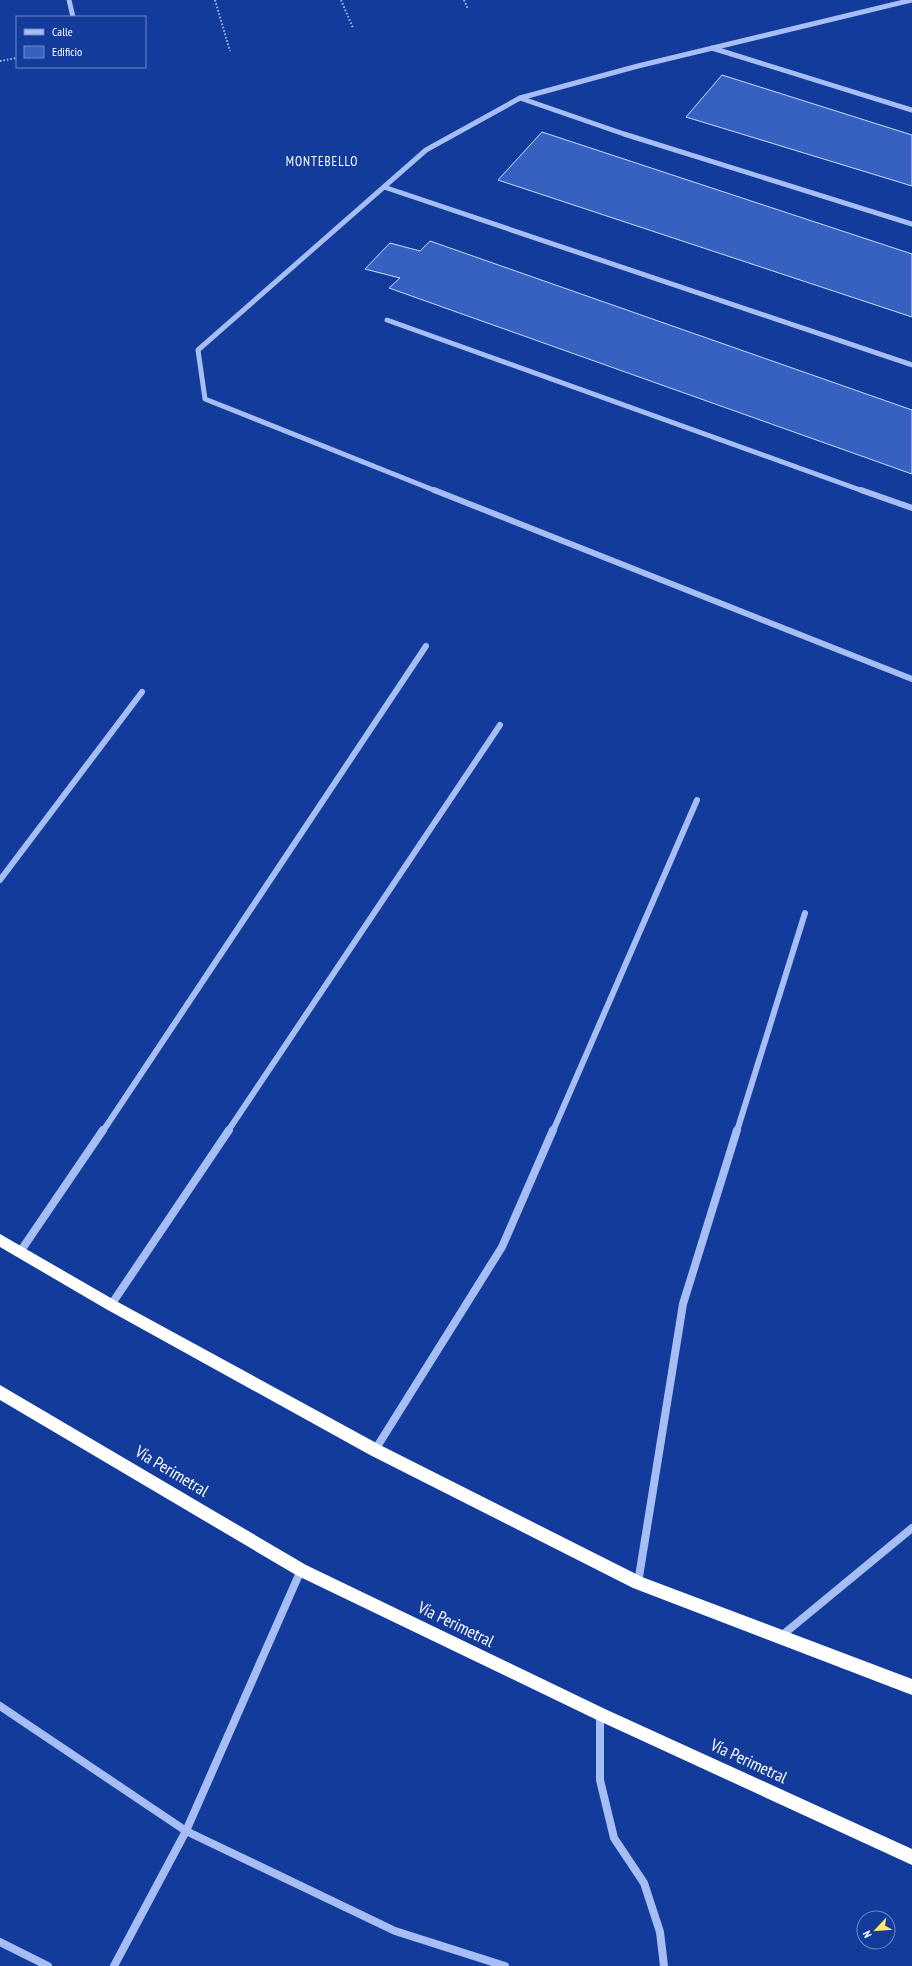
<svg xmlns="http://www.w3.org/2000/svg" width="912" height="1966" font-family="'PT Sans Narrow',sans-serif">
  <rect width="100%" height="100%" fill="#123b9b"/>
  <g fill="#3661c1" stroke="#ceddfe">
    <polygon points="722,75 912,135 912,186 686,117"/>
    <polygon points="542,132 912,254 912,317 498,180"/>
    <polygon points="430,241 912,410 912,474 389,288 400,278 365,269 390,243 420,251"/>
  </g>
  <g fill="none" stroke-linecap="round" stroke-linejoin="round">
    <g stroke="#a6bef4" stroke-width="2" stroke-dasharray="1.5 2" stroke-linecap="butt">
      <polyline points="215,0 230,51"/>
      <polyline points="341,0 353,28"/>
      <polyline points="464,0 468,9"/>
      <polyline points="0,61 17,58"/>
    </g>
    <g stroke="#a6bef4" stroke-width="5">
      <polyline points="69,0 73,17"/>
      <polyline points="712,48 912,110"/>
      <polyline points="520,98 624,134 912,224"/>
      <polyline points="384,187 912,365"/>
      <polyline points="387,320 863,491"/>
      <polyline points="436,491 205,399 198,350 426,150 520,98 638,66 912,0"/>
    </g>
    <g stroke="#a6bef4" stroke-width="6">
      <polyline points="434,490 912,679"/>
      <polyline points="861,490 912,508"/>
      <polyline points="0,880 142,692"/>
      <polyline points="103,1131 426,646"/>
      <polyline points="228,1131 500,725"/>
      <polyline points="553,1131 697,800"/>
      <polyline points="737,1131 805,913"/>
    </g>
    <g stroke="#a6bef4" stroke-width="8">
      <polyline points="20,1252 103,1130"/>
      <polyline points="111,1305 229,1130"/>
      <polyline points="375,1450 502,1247 553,1130"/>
      <polyline points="638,1583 683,1304 737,1130"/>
      <polyline points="780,1637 912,1528"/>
      <polyline points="0,1706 186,1831 395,1931 505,1966"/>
      <polyline points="600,1714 600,1780 614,1838 644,1883 660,1932 664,1966"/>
      <polyline points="0,1942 48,1966"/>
      <polyline points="114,1966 186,1831 301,1570"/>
    </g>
    <g fill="#fff" fill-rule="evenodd">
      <polygon points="0,1234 116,1301 380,1445 642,1577 912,1679 912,1695 633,1588 370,1455 106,1309 0,1247"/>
      <polygon points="0,1385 306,1565 605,1709 912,1849 912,1865 595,1719 296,1575 0,1400"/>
    </g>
  </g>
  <g text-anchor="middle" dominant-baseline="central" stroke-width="3" stroke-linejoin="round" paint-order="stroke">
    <g font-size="13" letter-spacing="1" fill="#fff" stroke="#123b9b">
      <text x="322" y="161">MONTEBELLO</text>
    </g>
    <g font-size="17" fill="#fff" stroke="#123b9b">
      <text transform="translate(172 1471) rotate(31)">Vía Perimetral</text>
      <text transform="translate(456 1624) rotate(26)">Vía Perimetral</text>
      <text transform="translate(749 1761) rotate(25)">Vía Perimetral</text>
    </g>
  </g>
  <rect x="16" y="16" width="130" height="52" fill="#123b9b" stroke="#7189c3"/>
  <rect x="24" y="29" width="20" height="6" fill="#a6bef4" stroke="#7189c3"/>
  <text x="52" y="36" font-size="12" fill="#ffffff">Calle</text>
  <rect x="24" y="46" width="20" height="12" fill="#3661c1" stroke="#7189c3"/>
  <text x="52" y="56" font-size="12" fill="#ffffff">Edificio</text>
  <g transform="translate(876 1930) rotate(244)"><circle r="19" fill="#123b9b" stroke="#7189c3"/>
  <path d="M0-3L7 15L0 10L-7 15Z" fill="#ffe868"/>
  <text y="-6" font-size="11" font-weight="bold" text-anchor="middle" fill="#ffffff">N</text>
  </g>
</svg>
